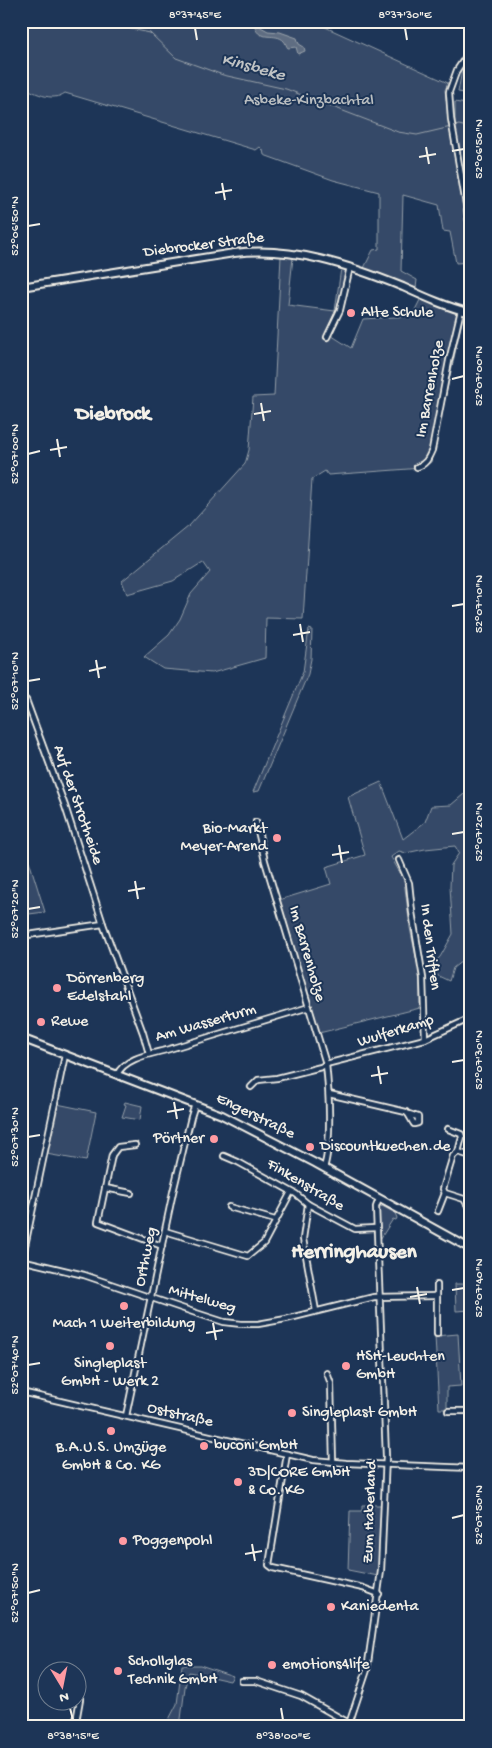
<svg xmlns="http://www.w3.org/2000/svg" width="492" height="1748" font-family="'Gochi Hand',sans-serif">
  <rect width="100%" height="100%" fill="#1d3557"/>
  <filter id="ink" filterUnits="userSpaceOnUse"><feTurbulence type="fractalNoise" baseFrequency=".02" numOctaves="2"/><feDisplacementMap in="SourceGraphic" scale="10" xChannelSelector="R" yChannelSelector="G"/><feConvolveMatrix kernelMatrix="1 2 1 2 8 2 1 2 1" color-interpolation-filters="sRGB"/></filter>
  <g filter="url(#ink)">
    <g fill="#354a67" stroke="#949ea8">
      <path d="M21,21H312L448,83L445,90L450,127L455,125V102L471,105V223L468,209H464L471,250V262L456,263L450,232L443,231L439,205L403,195L401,271L417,280L416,288L364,268L373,250L379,249V192L333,180L264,155L263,150L260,147L256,150L65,93C51,103 34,92 21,86Z"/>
      <polygon points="471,53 471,94 458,92 463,65"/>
      <polygon points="281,256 293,257 288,305 335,311 341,268 347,269 337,313 335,312 326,332 351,348 363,319 412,316 421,298 453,310 463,317 431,462 422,468 328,475 325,471 312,479 303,619 266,618 265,658 212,673 163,669 144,657 169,635 180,619 191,594 210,572 203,562 173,581 127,594 122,581 189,526 245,464 249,450 253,397 274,396"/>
      <polygon points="309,629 312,630 311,659 308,674 259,791 253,792 303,672"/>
      <polygon points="381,782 403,839 425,822 431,806 451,805 471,788 471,954 453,968 449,981 432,973 429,967 440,957 453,934 450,887 451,865 459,853 455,846 425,849 406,853 399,851 391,857 404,880 410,928 420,976 420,1008 319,1033 279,900 331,884 326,867 365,855 348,797"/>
      <polygon points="21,835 45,912 21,915"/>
      <polygon points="125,1102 142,1106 140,1120 122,1117 126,1105 124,1104"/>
      <polygon points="57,1104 96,1112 86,1161 46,1154"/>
      <polygon points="382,1206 395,1213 397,1218 396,1220 393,1219 379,1241 378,1210"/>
      <polygon points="455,1284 471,1284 471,1310 456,1311"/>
      <polygon points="458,1334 461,1386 447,1387 447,1409 439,1409 435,1336"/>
      <polygon points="362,1505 382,1505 378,1576 348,1570 350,1511 362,1511"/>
      <polygon points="182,1665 200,1665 233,1676 230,1681 189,1672 185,1687 180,1727 165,1727 177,1704"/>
    </g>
    <path fill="#5e6d82" stroke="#9aa2ab" d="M259,26L268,31L280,32L297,38L299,44L304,47L305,51L298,54L296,47L288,48C286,46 286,43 284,41C276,32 259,42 255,27Z"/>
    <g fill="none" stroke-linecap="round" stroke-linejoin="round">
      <g stroke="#9aa2ab" stroke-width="1">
        <polyline points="94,21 150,33 176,58 223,75 286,89 398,132 417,135 451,127"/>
        <polyline points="455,126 459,125 471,128"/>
      </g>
      <defs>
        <g id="street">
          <polyline points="471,49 457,70 449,92 451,119 471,233"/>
          <polyline points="327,337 340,310 350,267"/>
          <path d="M417,467C426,464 428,459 432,450L449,361L461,310"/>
          <polyline points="21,698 26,700 65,806 103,924 143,1033 149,1054"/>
          <path d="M256,822L265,861L326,1064C329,1092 332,1141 324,1168"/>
          <polyline points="399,860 409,883 412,912 423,978 425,1039"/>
          <polyline points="21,936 103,924"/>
          <path d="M117,1075C124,1058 151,1054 166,1050L309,1007"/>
          <polyline points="251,1087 258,1080 277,1078 321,1067 326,1064 425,1039 471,1018"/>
          <path d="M329,1094L406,1112C410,1115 411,1120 414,1124L418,1123V1117L409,1114"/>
          <polyline points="448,1129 461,1134 462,1137 458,1152"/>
          <polyline points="135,1145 118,1147 112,1155 98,1222 162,1246"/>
          <polyline points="224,1156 238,1162 296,1194 308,1204 355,1229 376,1228"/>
          <polyline points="471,1156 458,1152 453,1156 443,1189 445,1193 464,1199 467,1204 471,1205"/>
          <polyline points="105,1188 131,1193"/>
          <polyline points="308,1204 303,1239 316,1311"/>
          <polyline points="229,1207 275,1220"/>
          <polyline points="438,1211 445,1193"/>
          <polyline points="165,1231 248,1256 264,1243 291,1192"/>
          <polyline points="21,1260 84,1275 196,1313 224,1322 241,1324 258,1324 286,1319 374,1297 437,1296"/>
          <polyline points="22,1260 65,1055"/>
          <polyline points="437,1285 437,1334"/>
          <polyline points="327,1373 331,1384 333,1462"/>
          <polyline points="21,1392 313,1460 346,1463 471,1468"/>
          <polyline points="448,1411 471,1411"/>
          <polyline points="126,1416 173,1192 191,1117 195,1104"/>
          <polyline points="287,1454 269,1565 273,1568 363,1588 379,1594"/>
          <polyline points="242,1681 256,1681 301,1696 356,1727"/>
          <polyline points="75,1727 80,1699"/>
          <polyline points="348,1727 367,1670 381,1571 386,1456 376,1207 379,1199"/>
        </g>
        <g id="secondary">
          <path d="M21,287L234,253C293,246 349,265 403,287C425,297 447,307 471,313"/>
          <polyline points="21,1038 222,1115 315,1163 471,1249"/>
        </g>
      </defs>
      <use href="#street" stroke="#f4f1e8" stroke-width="8"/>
      <use href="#secondary" stroke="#f4f1e8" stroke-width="10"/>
      <use href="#street" stroke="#1d3557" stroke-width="4.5"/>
      <use href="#secondary" stroke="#1d3557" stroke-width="6"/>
    </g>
  </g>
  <path fill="none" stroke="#f4f1e8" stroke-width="2" d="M195,28L197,40M405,28L407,40M426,147L429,164M452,151L464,149M419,157L436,154M222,183L225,200M215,193L232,190M28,226L40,224M452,379L464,376M261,403L264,421M254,414L271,411M57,439L60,457M50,450L67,447M28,454L40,451M452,606L464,604M300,624L303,642M293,635L310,632M96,660L99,678M89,671L106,667M28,681L40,679M452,834L464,832M339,845L342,863M332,855L349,852M135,881L138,899M128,891L145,888M28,909L40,907M452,1062L464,1060M378,1066L381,1084M371,1076L388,1073M174,1102L177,1119M167,1112L184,1109M28,1137L40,1135M417,1287L420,1304M452,1290L464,1288M410,1297L427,1294M213,1323L216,1340M206,1333L223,1330M28,1365L40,1363M452,1518L464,1515M252,1544L255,1561M245,1554L262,1551M28,1593L40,1590M70,1708L73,1720M281,1708L283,1720"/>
  <g fill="#ff9aa2" stroke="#1d3557" stroke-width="2">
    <circle cx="351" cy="313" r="5"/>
    <circle cx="277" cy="838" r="5"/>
    <circle cx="57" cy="988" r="5"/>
    <circle cx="41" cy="1022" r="5"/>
    <circle cx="214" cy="1139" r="5"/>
    <circle cx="310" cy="1147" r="5"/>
    <circle cx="124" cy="1306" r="5"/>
    <circle cx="110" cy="1346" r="5"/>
    <circle cx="346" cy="1366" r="5"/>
    <circle cx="292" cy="1413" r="5"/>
    <circle cx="111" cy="1431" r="5"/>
    <circle cx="204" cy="1446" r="5"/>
    <circle cx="238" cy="1482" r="5"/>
    <circle cx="123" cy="1541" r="5"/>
    <circle cx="331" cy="1607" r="5"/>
    <circle cx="272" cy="1665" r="5"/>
    <circle cx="118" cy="1671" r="5"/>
  </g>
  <g text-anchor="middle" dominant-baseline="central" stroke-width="4" stroke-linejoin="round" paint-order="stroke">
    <g font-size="16" fill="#bbbfc1" stroke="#1d3557">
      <text x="309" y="101">Asbeke-Kinzbachtal</text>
    </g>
    <g font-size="16" fill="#f4f1e8" stroke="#1d3557">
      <text transform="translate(204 246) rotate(-7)">Diebrocker Straße</text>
      <text transform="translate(431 389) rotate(-79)">Im Barrenholze</text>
      <text transform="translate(77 805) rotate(71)">Auf der Strotheide</text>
      <text transform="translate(429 947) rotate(83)">In den Triften</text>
      <text transform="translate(306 954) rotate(74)">Im Barrenholze</text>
      <text transform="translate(206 1024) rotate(-16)">Am Wasserturm</text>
      <text transform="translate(396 1032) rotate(-17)">Wulferkamp</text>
      <text transform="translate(255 1117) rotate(26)">Engerstraße</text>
      <text transform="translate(305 1186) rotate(31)">Finkenstraße</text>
      <text transform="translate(147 1257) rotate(-78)">Orthweg</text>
      <text transform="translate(202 1300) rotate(16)">Mittelweg</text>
      <text transform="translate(180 1416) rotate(13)">Oststraße</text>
      <text transform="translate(371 1512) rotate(-88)">Zum Haberland</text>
    </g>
    <g font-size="16" fill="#f4f1e8" stroke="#1d3557" text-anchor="start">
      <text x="361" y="313">Alte Schule</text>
      <text x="267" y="829" text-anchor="end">Bio-Markt<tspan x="267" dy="18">Meyer-Arend</tspan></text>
      <text x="67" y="979">Dörrenberg<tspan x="67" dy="18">Edelstahl</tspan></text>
      <text x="51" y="1022">Rewe</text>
      <text x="204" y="1139" text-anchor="end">Pörtner</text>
      <text x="320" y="1147">Discountkuechen.de</text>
      <text x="124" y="1324" text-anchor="middle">Mach 1 Weiterbildung</text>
      <text x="356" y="1357">HSH-Leuchten<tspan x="356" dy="18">GmbH</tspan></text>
      <text x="110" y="1364" text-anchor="middle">Singleplast<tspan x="110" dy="18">GmbH - Werk 2</tspan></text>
      <text x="302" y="1413">Singleplast GmbH</text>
      <text x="214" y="1446">buconi GmbH</text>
      <text x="111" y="1448" text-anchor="middle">B.A.U.S. Umzüge<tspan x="111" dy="18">GmbH &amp; Co. KG</tspan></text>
      <text x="248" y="1473">3D|CORE GmbH<tspan x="248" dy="18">&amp; Co. KG</tspan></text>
      <text x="133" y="1541">Poggenpohl</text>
      <text x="341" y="1607">Kaniedenta</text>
      <text x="128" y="1662">Schollglas<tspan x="128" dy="18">Technik GmbH</tspan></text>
      <text x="282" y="1665">emotions4life</text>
    </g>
    <g font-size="18" font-style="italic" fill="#c0c3c4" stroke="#1d3557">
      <text transform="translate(253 68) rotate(15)">Kinsbeke</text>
    </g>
    <g font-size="21" font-weight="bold" fill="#f4f1e8" stroke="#1d3557">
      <text x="113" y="415">Diebrock</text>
      <text x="354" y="1253">Herringhausen</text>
    </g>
  </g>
  <rect width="492" height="1748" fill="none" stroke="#1d3557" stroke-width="55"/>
  <g transform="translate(62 1686) rotate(170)"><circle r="24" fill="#1d3557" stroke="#738091"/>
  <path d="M0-4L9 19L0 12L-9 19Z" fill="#ff9aa2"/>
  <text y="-8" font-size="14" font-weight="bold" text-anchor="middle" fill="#f4f1e8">N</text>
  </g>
  <rect x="28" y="28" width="436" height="1692" fill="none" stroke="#f4f1e8" stroke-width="2"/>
  <g font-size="12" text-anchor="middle" fill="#f4f1e8">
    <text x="195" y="18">8°37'45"E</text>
    <text x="405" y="18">8°37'30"E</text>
    <text transform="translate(478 149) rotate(-90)" y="4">52°06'50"N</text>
    <text transform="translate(14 226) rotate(-90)" y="4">52°06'50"N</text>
    <text transform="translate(478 376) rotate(-90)" y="4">52°07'00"N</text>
    <text transform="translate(14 454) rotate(-90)" y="4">52°07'00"N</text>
    <text transform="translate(478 604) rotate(-90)" y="4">52°07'10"N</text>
    <text transform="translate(14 681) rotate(-90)" y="4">52°07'10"N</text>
    <text transform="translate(478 832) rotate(-90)" y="4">52°07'20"N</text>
    <text transform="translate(14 909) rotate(-90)" y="4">52°07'20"N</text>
    <text transform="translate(478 1060) rotate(-90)" y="4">52°07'30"N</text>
    <text transform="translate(14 1137) rotate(-90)" y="4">52°07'30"N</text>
    <text transform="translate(478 1288) rotate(-90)" y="4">52°07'40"N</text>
    <text transform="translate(14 1365) rotate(-90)" y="4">52°07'40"N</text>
    <text transform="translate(478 1515) rotate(-90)" y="4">52°07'50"N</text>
    <text transform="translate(14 1593) rotate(-90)" y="4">52°07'50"N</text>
    <text x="73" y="1739">8°38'15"E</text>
    <text x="283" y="1739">8°38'00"E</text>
  </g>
</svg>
